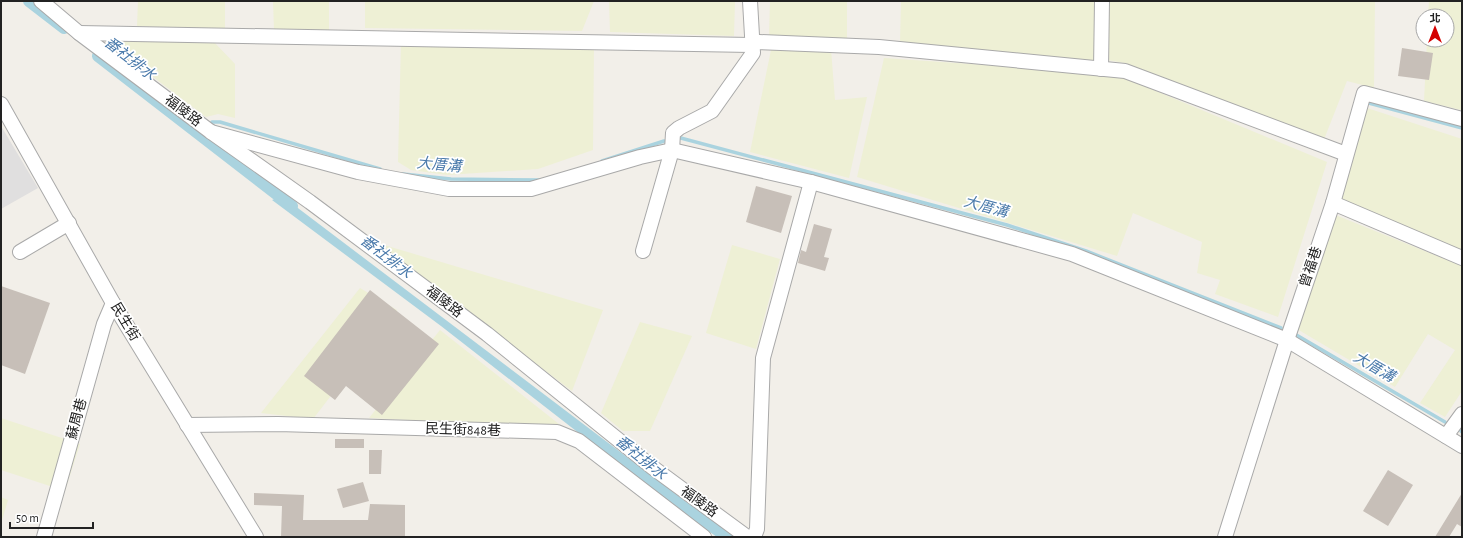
<svg xmlns="http://www.w3.org/2000/svg" width="1463" height="538" font-family="'Alegreya Sans','Noto Sans TC',sans-serif">
  <rect width="100%" height="100%" fill="#f2efe9"/>
  <polygon fill="#e0dfdf" points="1,126 38,188 1,209"/>
  <g fill="#eef0d5">
    <polygon points="138,1 225,1 225,31 137,26"/>
    <polygon points="273,1 329,1 329,31 274,30"/>
    <polygon points="365,1 594,1 582,31 365,28"/>
    <polygon points="609,1 735,1 734,36 610,32"/>
    <polygon points="770,1 847,1 847,39 769,38"/>
    <polygon points="901,1 1096,1 1095,62 900,43"/>
    <polygon points="1106,1 1375,1 1374,88 1347,81 1323,142 1125,63 1107,60"/>
    <polygon points="1429,1 1462,1 1461,110 1424,101 1427,40 1447,40 1447,16 1428,16"/>
    <polygon points="104,40 212,40 235,64 235,118 218,114 206,117"/>
    <polygon points="401,42 594,43 593,150 538,169 447,175 411,170 398,162"/>
    <polygon points="831,49 835,100 867,97 849,178 750,152 771,50"/>
    <polygon points="884,58 1115,74 1327,162 1278,317 1215,294 1220,280 1197,273 1202,242 1133,213 1117,256 857,177"/>
    <polygon points="1364,107 1462,139 1462,254 1336,202"/>
    <polygon points="1328,212 1462,266 1462,391 1445,417 1420,403 1455,350 1428,334 1395,387 1297,329"/>
    <polygon points="374,242 603,310 572,391"/>
    <polygon points="732,245 780,259 756,349 706,333"/>
    <polygon points="360,288 397,310 313,419 261,413"/>
    <polygon points="640,322 692,336 650,431 623,431 601,413"/>
    <polygon points="440,330 564,428 369,418"/>
    <polygon points="1,418 80,444 65,491 1,470"/>
    <polygon points="1,497 8,500 1,524"/>
  </g>
  <polygon fill="#aad3df" points="282,196 689,504 736,537 717,537 679,511 441,326 272,200"/>
  <g fill="none" stroke-linecap="round" stroke-linejoin="round">
    <g stroke="#aad3df" stroke-width="3.5">
      <polyline points="1365,102 1462,128"/>
      <polyline points="212,122 220,122 380,169"/>
      <polyline points="184,123 185,123"/>
      <polyline points="677,137 1007,225 1086,251 1281,328"/>
      <polyline points="602,161 664,141"/>
      <polyline points="403,174 451,179 541,180"/>
      <polyline points="1293,333 1445,422"/>
      <polyline points="1461,431 1462,432"/>
    </g>
    <g stroke="#aad3df" stroke-width="12">
      <polyline points="29,1 64,28"/>
      <polyline points="98,56 292,206"/>
    </g>
  </g>
  <g fill="#c7bfb8">
    <polygon points="1402,48 1433,53 1429,80 1398,76"/>
    <polygon points="756,186 792,196 781,233 746,222"/>
    <polygon points="814,224 832,229 824,257 829,258 825,271 798,263 801,250 806,252"/>
    <polygon points="1,286 50,303 25,374 1,365"/>
    <polygon points="370,290 439,344 382,415 346,386 335,400 304,376"/>
    <rect x="335" y="439" width="29" height="9"/>
    <polygon points="369,450 382,450 381,474 369,474"/>
    <polygon points="1388,470 1413,485 1388,526 1363,511"/>
    <polygon points="363,482 369,501 343,508 337,489"/>
    <polygon points="254,493 304,495 303,520 368,520 370,504 405,505 405,537 281,537 282,506 254,505"/>
    <polygon points="1462,493 1462,527 1457,524 1449,537 1435,537"/>
  </g>
  <g fill="none" stroke-linecap="round" stroke-linejoin="round">
    <defs>
      <g id="minor">
        <polyline points="41,1 79,33 211,132 310,202 487,334 652,467 747,537"/>
        <polyline points="79,33 751,45 759,42 879,47 1125,71 1346,154"/>
        <polyline points="1101,69 1102,1"/>
        <polyline points="1,104 113,303 256,537"/>
        <polyline points="211,132 358,172 449,189 531,189 640,157 672,150 811,182 1072,254 1287,340 1462,446"/>
        <polyline points="1333,203 1462,258"/>
        <polyline points="643,251 672,150 673,133 679,128 712,111 753,53 750,1"/>
        <polyline points="20,252 69,223"/>
        <polyline points="187,425 278,424 557,432 579,441 704,537"/>
        <polyline points="1446,436 1462,414"/>
        <polyline points="44,537 104,324 113,303"/>
        <polyline points="754,537 757,529 763,358 811,182"/>
        <polyline points="1225,537 1287,340 1333,203 1364,93 1462,119"/>
      </g>
    </defs>
    <use href="#minor" stroke="#a9a9a9" stroke-width="16"/>
    <use href="#minor" stroke="#fff" stroke-width="14"/>
  </g>
  <g text-anchor="middle" dominant-baseline="central" stroke-width="3.5" stroke-linejoin="round" paint-order="stroke">
    <g font-size="14" fill="#222" stroke="#fff">
      <text transform="translate(183 111) rotate(37)">福陵路</text>
      <text transform="translate(1311 267) rotate(-71)">曾福巷</text>
      <text transform="translate(444 302) rotate(37)">福陵路</text>
      <text transform="translate(125 322) rotate(59)">民生街</text>
      <text transform="translate(77 419) rotate(-75)">蘇周巷</text>
      <text transform="translate(463 430) rotate(2)">民生街848巷</text>
      <text transform="translate(699 502) rotate(36)">福陵路</text>
    </g>
    <g font-size="15" font-style="italic" fill="#4a7aab" stroke="#fff">
      <text transform="translate(130 59) rotate(38)">番社排水</text>
      <text transform="translate(439 165) rotate(5)">大厝溝</text>
      <text transform="translate(986 207) rotate(15)">大厝溝</text>
      <text transform="translate(386 257) rotate(38)">番社排水</text>
      <text transform="translate(1374 367) rotate(30)">大厝溝</text>
      <text transform="translate(641 458) rotate(39)">番社排水</text>
    </g>
  </g>
  <rect width="1463" height="538" fill="none" stroke="#222222" stroke-width="4"/>
  <g transform="translate(1435 28)"><circle r="19" fill="#ffffff" stroke="#a7a7a7"/>
  <path d="M0-3L7 15L0 10L-7 15Z" fill="#d40000"/>
  <text y="-6" font-size="11" font-weight="bold" text-anchor="middle" fill="#222222">北</text>
  </g>
  <path d="M10 522v6h83v-6" fill="none" stroke="#222222" stroke-width="2"/>
  <text x="16" y="522" font-size="12" fill="#222222" stroke="#ffffff" stroke-width="3" paint-order="stroke">50 m</text>
</svg>
